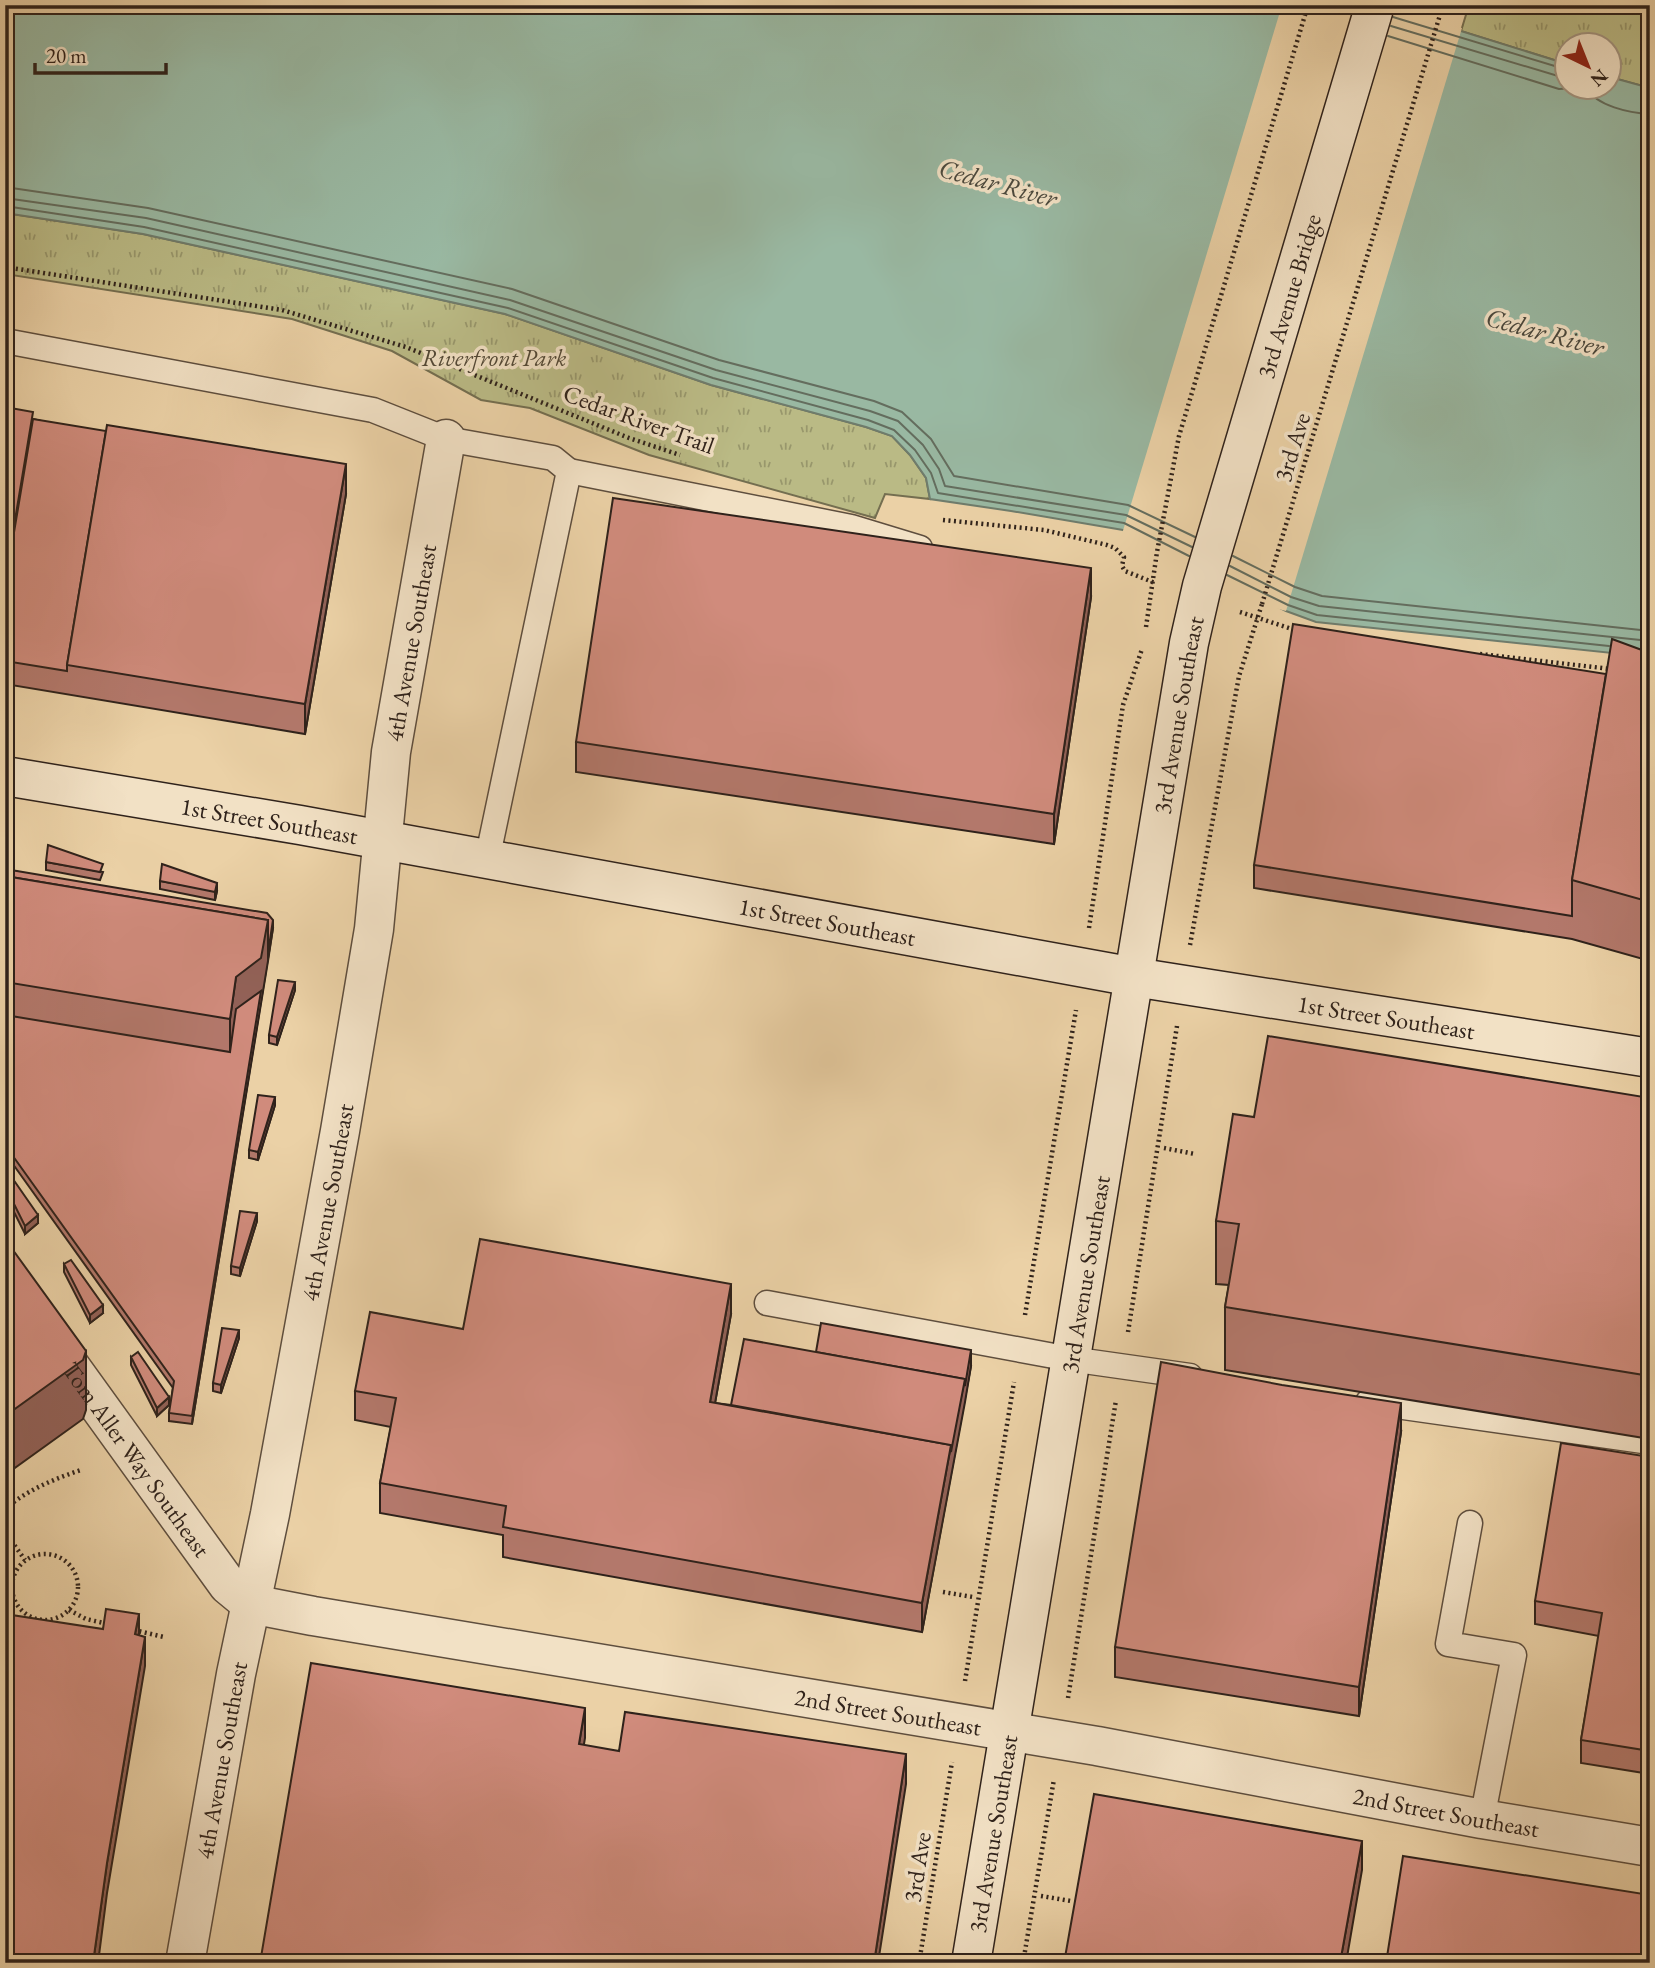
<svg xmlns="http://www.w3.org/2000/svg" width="1655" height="1968" font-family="'EB Garamond',serif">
  <defs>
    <pattern id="park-tufts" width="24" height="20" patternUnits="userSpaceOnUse" patternTransform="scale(1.75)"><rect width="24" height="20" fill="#baba85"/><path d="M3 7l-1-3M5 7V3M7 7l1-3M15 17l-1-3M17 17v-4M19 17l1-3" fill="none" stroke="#98976c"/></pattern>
  </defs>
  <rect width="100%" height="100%" fill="#ebd1a6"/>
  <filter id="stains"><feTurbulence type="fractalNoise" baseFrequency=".00286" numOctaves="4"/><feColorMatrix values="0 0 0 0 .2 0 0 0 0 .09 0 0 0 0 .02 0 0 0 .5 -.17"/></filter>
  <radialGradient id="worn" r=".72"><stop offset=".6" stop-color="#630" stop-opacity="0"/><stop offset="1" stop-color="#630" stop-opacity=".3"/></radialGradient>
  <g fill="url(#park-tufts)" stroke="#746e50" stroke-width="2">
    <polygon points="1469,5 1650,5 1650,88 1610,77 1610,46 1568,46 1567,64 1461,31"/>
    <polygon points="5,213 143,234 505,314 711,385 866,427 892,436 910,455 926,478 930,499 885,494 875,518 649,455 530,408 481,400 392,351 292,319 5,274"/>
  </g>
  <polygon fill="#99b8a2" stroke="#6f7c6c" stroke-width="2" points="5,5 1377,5 1567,64 1568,88 1610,88 1610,77 1650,88 1650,657 1316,622 1286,611 1123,530 1011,511 930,499 926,478 910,455 892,436 866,427 711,385 505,314 143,234 5,213"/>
  <polygon fill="#ebd1a6" points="1282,5 1389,5 1462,28 1286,611 1264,605 1122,534"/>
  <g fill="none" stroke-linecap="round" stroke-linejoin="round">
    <g stroke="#646d5e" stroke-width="2">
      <polyline points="1393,17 1568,70"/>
      <polyline points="1391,26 1568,79"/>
      <polyline points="1388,36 1559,89 1576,88"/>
      <path d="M1586,88C1597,106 1629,113 1650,114"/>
      <polyline points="5,187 148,208 512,289 719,360 874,401 902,412 931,439 954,476 1128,505 1195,537"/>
      <polyline points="5,198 146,218 510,300 716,370 870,411 898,421 923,445 939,469 945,486 1126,515 1192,547"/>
      <polyline points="5,206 144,227 508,308 713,378 868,420 894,430 915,450 931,473 938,493 1124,523 1189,556"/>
      <polyline points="1233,556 1295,587 1322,596 1650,631"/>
      <polyline points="1230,566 1291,597 1319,606 1650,641"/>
      <polyline points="1227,575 1288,605 1317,615 1609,646"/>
    </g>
    <defs>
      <g id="lane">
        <polyline points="5,341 373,410 446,439 553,458 569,471 487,860"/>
        <polyline points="569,471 851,527 920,548"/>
        <polyline points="767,1303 1070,1359 1190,1376"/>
        <polyline points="1368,1402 1650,1442"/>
        <polyline points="1470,1523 1448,1644 1514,1655 1482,1819"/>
      </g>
      <g id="street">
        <path id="s1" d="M5,1276L228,1585L251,1604L313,1616L1097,1746L1482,1819L1650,1847"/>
        <path id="s2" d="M185,1963L236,1674L270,1514L340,1131L374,929L391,752L446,439"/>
      </g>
      <g id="secondary">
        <path id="s3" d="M5,776L300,825L1134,977L1650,1058"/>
        <path id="s4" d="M971,1963L1189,643L1202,586L1375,5"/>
      </g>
    </defs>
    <use href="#lane" stroke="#5e4e3e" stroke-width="27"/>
    <use href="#street" stroke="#5e4e3e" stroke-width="41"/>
    <use href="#secondary" stroke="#2f221b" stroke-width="41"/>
    <g stroke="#2f221b" stroke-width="4.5" stroke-dasharray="2 3.5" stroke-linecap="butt">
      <polyline points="1486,12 1488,5"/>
      <polyline points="5,267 282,310 406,347 629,438 680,455"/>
      <polyline points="943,520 1044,530 1107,545 1115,548 1124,557 1122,566 1125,571 1155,583"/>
      <polyline points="1240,612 1295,630"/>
      <polyline points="1146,627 1157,552 1179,436 1308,5"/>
      <polyline points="1480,654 1611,669"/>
      <polyline points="1089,928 1123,705 1142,649"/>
      <polyline points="1190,945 1239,676 1262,604"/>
      <polyline points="1164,1148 1195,1154"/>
      <polyline points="1025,1315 1076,1010"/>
      <polyline points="1128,1332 1177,1026"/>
      <path d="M5,1509C27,1490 54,1479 81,1470"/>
      <polyline points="5,1532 25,1560"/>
      <circle cx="45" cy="1587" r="33"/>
      <polyline points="943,1592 973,1597"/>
      <polyline points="69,1610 86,1619 108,1624"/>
      <polyline points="134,1630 164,1637"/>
      <polyline points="965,1681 1014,1382"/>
      <polyline points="1068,1698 1116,1400"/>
      <polyline points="1041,1896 1071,1901"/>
      <polyline points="919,1963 952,1762"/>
      <polyline points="1023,1963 1054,1779"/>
    </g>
    <use href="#lane" stroke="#f2e1c5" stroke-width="24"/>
    <use href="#street" stroke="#f2e1c5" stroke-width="38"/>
    <use href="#secondary" stroke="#f2e1c5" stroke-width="38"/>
    <polyline stroke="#2f221b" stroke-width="4.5" stroke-dasharray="2 3.5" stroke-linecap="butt" points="1262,604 1443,5"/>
  </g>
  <g fill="#b3786b" stroke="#2f221b" stroke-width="2">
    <polygon points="5,407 33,419 346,494 305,734 5,684"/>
    <polygon points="1091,597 1054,844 576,772 576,742"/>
    <polygon points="1650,653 1650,961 1572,939 1254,888 1254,865 1606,674"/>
    <polygon points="46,862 103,872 100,880 46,870"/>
    <polygon points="5,869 273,928 192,1424 169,1421 169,1413 173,1388 5,1153"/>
    <polygon points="160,881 217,891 215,900 160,889"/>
    <polygon points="295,990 277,1045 269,1043 269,1035"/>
    <polygon points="1650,1098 1650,1439 1225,1370 1225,1307 1229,1285 1216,1284 1216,1221 1254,1117"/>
    <polygon points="275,1105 258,1160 249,1158 249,1150"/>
    <polygon points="5,1170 38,1223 25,1234 5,1194"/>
    <polygon points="257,1221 240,1276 231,1274 231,1266"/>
    <polygon points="64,1264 103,1313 90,1323 64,1272"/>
    <polygon points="731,1314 715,1403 731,1405 816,1352 971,1366 922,1632 503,1557 503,1535 380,1513 380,1483 391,1427 355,1420 355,1391 463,1329"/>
    <polygon points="239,1338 221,1393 213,1391 213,1383"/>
    <polygon points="131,1357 169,1405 157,1416 131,1365"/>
    <polygon points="1401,1432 1359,1716 1115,1677 1115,1647"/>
    <polygon points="1650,1457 1650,1774 1581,1763 1581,1740 1599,1636 1535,1624 1535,1601"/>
  </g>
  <g fill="#926157" stroke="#2f221b" stroke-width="2">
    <polygon points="346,464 346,494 305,734 305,704"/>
    <polygon points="1091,568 1091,597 1054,844 1054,814"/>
    <polygon points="217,883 217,891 215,900 215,892"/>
    <polygon points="268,920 268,961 192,1424 230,1060 230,1019 236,977"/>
    <polygon points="273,920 273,928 268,961 268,953"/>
    <polygon points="295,982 295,990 277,1045 277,1037"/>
    <polygon points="275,1097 275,1105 258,1160 258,1152"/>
    <polygon points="257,1213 257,1221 240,1276 240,1268"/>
    <polygon points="38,1215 38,1223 25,1234 25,1226"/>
    <polygon points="731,1284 731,1314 710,1431 710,1402"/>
    <polygon points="103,1305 103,1313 90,1323 90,1315"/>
    <polygon points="239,1330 239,1338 221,1393 221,1385"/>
    <polygon points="971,1350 971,1366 965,1402 922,1632 922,1603 951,1445"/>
    <polygon points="86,1351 86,1410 83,1419 5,1475 5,1416"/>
    <polygon points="169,1397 169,1405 157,1416 157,1408"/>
    <polygon points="1401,1403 1401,1432 1359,1716 1359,1687"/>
    <polygon points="139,1614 139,1644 135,1634"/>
    <polygon points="145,1637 145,1666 107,1893 98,1963 93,1963 107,1863"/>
    <polygon points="585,1708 585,1738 579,1774 579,1744"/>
    <polygon points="906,1754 906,1784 878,1963 874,1963"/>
    <polygon points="1362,1841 1362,1870 1346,1963 1340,1963"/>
  </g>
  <g fill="#d08b7c" stroke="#2f221b" stroke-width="2">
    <polygon points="5,407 33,412 5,580"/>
    <polygon points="33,419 106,431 67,665 67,671 5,661 5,586"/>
    <polygon points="107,425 346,464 305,704 67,665"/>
    <polygon points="613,498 1091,568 1054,814 576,742"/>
    <polygon points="1293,624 1606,674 1572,880 1572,916 1254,865"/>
    <polygon points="1612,639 1650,653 1650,902 1572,880"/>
    <polygon points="48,845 103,864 100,872 46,862"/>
    <polygon points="162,864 217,883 215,892 160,881"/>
    <polygon points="5,869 267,913 273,920 268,953 268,920 5,876"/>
    <polygon points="5,876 268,920 261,958 236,977 230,1019 5,982"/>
    <polygon points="278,980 295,982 277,1037 269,1035"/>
    <polygon points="261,991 192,1416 169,1413 174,1381 5,1145 5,1015 230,1052 236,1009"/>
    <polygon points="1268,1036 1650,1098 1650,1376 1225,1307 1239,1224 1216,1221 1233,1114 1254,1117"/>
    <polygon points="258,1095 275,1097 258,1152 249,1150"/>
    <polygon points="6,1169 38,1215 25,1226 5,1186 5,1170"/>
    <polygon points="240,1211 257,1213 240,1268 231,1266"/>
    <polygon points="5,1239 86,1351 83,1360 5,1416"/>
    <polygon points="480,1239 731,1284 710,1402 951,1445 922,1603 503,1527 506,1506 380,1483 396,1398 355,1391 370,1312 463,1329"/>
    <polygon points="71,1260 103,1305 90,1315 64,1264"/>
    <polygon points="821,1323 971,1350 965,1386 965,1379 816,1352"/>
    <polygon points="222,1328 239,1330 221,1385 213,1383"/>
    <polygon points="744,1339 965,1379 951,1452 951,1445 731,1405"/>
    <polygon points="138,1352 169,1397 157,1408 131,1357"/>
    <polygon points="1161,1362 1282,1385 1401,1403 1359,1687 1115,1647"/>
    <polygon points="1561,1443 1650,1457 1650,1751 1581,1740 1602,1613 1535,1601"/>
    <polygon points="106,1609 139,1614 135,1634 145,1637 107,1863 93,1963 5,1963 5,1614 103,1629"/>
    <polygon points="311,1663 585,1708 579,1744 619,1751 625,1712 906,1754 874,1963 260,1963"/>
    <polygon points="1094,1794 1362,1841 1340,1963 1064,1963"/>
    <polygon points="1403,1856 1650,1895 1650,1963 1386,1963"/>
  </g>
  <g text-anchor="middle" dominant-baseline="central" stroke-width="7" stroke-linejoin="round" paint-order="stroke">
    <g font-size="24" fill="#2f221b" stroke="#f2e1c5">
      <text stroke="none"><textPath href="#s4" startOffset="1699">3rd Avenue Bridge</textPath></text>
      <text transform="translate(639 419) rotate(20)">Cedar River Trail</text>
      <text transform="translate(1292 447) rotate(-73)">3rd Ave</text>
      <text stroke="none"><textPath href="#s2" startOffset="1340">4th Avenue Southeast</textPath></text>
      <text stroke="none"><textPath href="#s4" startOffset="1265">3rd Avenue Southeast</textPath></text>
      <text stroke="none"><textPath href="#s3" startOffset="268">1st Street Southeast</textPath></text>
      <text stroke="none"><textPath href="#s3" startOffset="835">1st Street Southeast</textPath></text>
      <text stroke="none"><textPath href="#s3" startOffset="1402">1st Street Southeast</textPath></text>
      <text stroke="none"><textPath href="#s2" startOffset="774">4th Avenue Southeast</textPath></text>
      <text stroke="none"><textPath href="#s4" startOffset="698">3rd Avenue Southeast</textPath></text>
      <text stroke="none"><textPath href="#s1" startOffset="226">Tom Aller Way Southeast</textPath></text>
      <text stroke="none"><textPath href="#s1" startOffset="1057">2nd Street Southeast</textPath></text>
      <text stroke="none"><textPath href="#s2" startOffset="206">4th Avenue Southeast</textPath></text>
      <text stroke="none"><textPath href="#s1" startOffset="1624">2nd Street Southeast</textPath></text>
      <text stroke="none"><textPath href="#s4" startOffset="131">3rd Avenue Southeast</textPath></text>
      <text transform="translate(917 1867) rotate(-81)">3rd Ave</text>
    </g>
    <g font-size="24" font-style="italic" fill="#524836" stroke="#f2e1c5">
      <text x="494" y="357">Riverfront Park</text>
    </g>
    <g font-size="26" font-style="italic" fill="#4a483d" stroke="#f2e1c5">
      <text transform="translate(998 183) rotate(15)">Cedar River</text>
      <text transform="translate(1545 332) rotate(15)">Cedar River</text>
    </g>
  </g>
  <rect width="1655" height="1968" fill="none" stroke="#ebd1a6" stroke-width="28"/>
  <rect x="7" y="7" width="1641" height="1954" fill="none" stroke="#2f221b" stroke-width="3.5"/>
  <rect x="14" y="14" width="1627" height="1940" fill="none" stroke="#2f221b" stroke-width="2"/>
  <g transform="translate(1588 66) rotate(137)"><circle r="33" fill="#f2e1c5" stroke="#a49581" stroke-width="2"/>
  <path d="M0-5L12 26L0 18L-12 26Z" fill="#8f2418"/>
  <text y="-10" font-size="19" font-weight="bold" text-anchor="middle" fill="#2f221b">N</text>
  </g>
  <path d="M35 63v10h131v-10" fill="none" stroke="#2f221b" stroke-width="3.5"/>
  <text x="46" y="63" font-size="21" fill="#2f221b" stroke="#f2e1c5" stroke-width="5" paint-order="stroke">20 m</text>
  <rect width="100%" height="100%" filter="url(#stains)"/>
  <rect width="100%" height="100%" fill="url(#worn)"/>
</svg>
